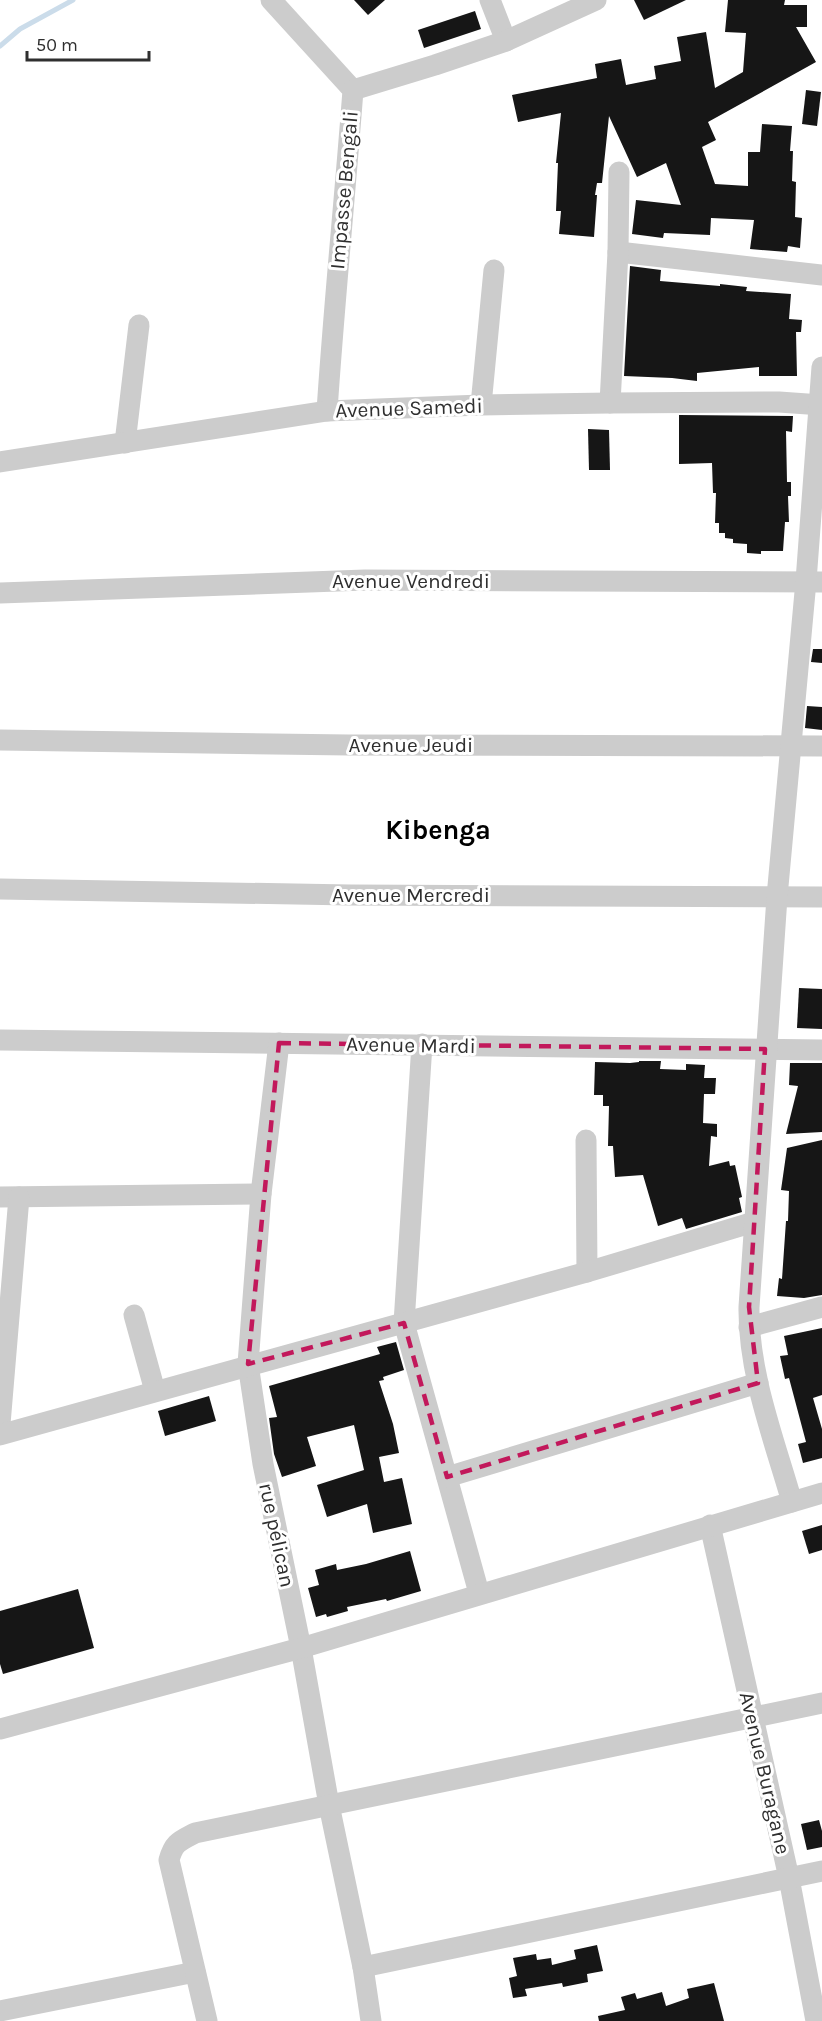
<svg xmlns="http://www.w3.org/2000/svg" width="822" height="2021" font-family="Karla,sans-serif">
  <rect width="100%" height="100%" fill="#fff"/>
  <g fill="none" stroke-linecap="round" stroke-linejoin="round">
    <polyline stroke="#cbdcea" stroke-width="5" points="0,46 20,29 73,0"/>
  </g>
  <g fill="#161616">
    <polygon points="354,0 385,0 368,15"/>
    <polygon points="634,0 686,0 644,20"/>
    <polygon points="728,0 785,0 784,5 807,5 807,27 796,27 816,62 708,122 716,140 702,147 715,184 748,186 748,152 760,152 762,124 792,126 790,151 793,151 792,181 796,182 795,217 802,218 800,248 788,246 787,252 750,249 754,220 711,218 710,235 664,233 663,238 632,234 636,200 681,205 666,163 637,177 609,116 602,183 597,183 595,195 597,195 594,237 559,234 561,211 556,211 558,163 556,163 561,113 518,122 512,95 597,78 595,64 621,59 626,85 656,79 654,66 681,61 677,37 706,32 715,88 743,72 746,33 725,32"/>
    <polygon points="475,11 481,29 424,48 418,30"/>
    <polygon points="806,90 821,92 817,126 802,124"/>
    <polygon points="630,266 661,270 660,281 720,286 720,284 747,287 746,291 791,294 789,319 802,320 801,332 796,332 797,376 759,376 759,367 697,373 697,381 672,378 624,376"/>
    <polygon points="679,415 793,416 792,432 786,431 787,482 791,482 791,496 788,496 789,522 785,522 783,551 761,551 761,554 747,553 747,544 733,543 733,539 725,538 725,533 719,533 719,523 715,523 716,493 713,493 712,463 679,464"/>
    <polygon points="588,429 609,430 610,470 589,470"/>
    <polygon points="813,649 822,649 822,663 811,662"/>
    <polygon points="807,706 822,707 822,730 805,728"/>
    <polygon points="799,988 822,989 822,1029 797,1028"/>
    <polygon points="639,1061 661,1061 660,1069 686,1070 686,1064 705,1065 704,1078 716,1078 715,1094 704,1094 703,1123 717,1124 717,1137 711,1136 709,1166 729,1161 730,1166 735,1165 742,1197 739,1198 742,1212 686,1229 682,1218 658,1226 643,1175 615,1177 613,1146 608,1146 609,1106 603,1106 603,1095 594,1095 595,1062 630,1063 639,1062"/>
    <polygon points="790,1063 822,1063 822,1132 786,1134 798,1086 789,1085"/>
    <polygon points="822,1140 822,1295 804,1298 777,1296 779,1278 782,1279 786,1221 788,1221 789,1191 781,1190 787,1148"/>
    <polygon points="822,1328 822,1395 813,1398 822,1429 822,1458 803,1463 798,1444 806,1442 789,1378 785,1379 780,1356 788,1355 784,1336"/>
    <polygon points="396,1342 404,1370 383,1377 384,1380 379,1381 393,1424 399,1453 379,1457 384,1482 402,1478 412,1524 373,1533 367,1504 327,1517 317,1485 364,1470 354,1425 307,1437 316,1466 282,1477 274,1454 269,1418 277,1417 269,1386 380,1354 377,1347"/>
    <polygon points="209,1396 216,1421 165,1436 158,1411"/>
    <polygon points="822,1525 822,1550 809,1554 802,1531"/>
    <polygon points="410,1551 421,1591 387,1601 386,1599 347,1607 348,1611 327,1617 326,1614 316,1617 308,1588 319,1585 315,1570 336,1564 337,1570 366,1564"/>
    <polygon points="78,1589 94,1648 3,1674 0,1664 0,1611"/>
    <polygon points="819,1820 822,1831 822,1847 807,1850 801,1824"/>
    <polygon points="597,1945 603,1971 587,1974 588,1982 563,1987 562,1983 525,1989 527,1996 513,1998 509,1978 517,1976 513,1958 536,1954 537,1960 551,1958 552,1965 576,1959 574,1950"/>
    <polygon points="714,1983 724,2021 599,2021 598,2016 625,2010 621,1997 635,1993 637,1999 662,1992 666,2006 689,1998 687,1989"/>
  </g>
  <g fill="none" stroke-linecap="round" stroke-linejoin="round">
    <g stroke="#ccc" stroke-width="21">
      <path d="M271,0L353,90C345,197 334,304 327,411"/>
      <polyline points="490,0 506,41"/>
      <polyline points="353,90 435,65 506,41 596,0"/>
      <polyline points="618,252 822,275"/>
      <polyline points="610,403 618,252 619,172"/>
      <polyline points="481,405 494,270"/>
      <polyline points="125,443 139,325"/>
      <polyline points="0,462 327,411 481,405 610,403 779,402 822,405"/>
      <polyline points="0,593 365,580 822,582"/>
      <polyline points="0,740 349,745 822,746"/>
      <polyline points="0,889 350,895 822,897"/>
      <polyline points="0,1040 822,1050"/>
      <polyline points="279,1043 261,1194 248,1364 263,1464 301,1648 329,1805 363,1967 371,2021"/>
      <polyline points="422,1044 404,1323 479,1593"/>
      <polyline points="586,1140 587,1272"/>
      <polyline points="0,1197 261,1194"/>
      <polyline points="134,1315 155,1391"/>
      <polyline points="749,1327 822,1307"/>
      <polyline points="0,1424 19,1197"/>
      <polyline points="0,1435 587,1272 754,1222"/>
      <polyline points="447,1477 758,1383"/>
      <path d="M792,1502C774,1439 748,1373 749,1307L777,897L806,581L822,367"/>
      <polyline points="710,1525 789,1878 816,2021"/>
      <polyline points="0,1729 301,1648 822,1493"/>
      <polyline points="363,1967 822,1871"/>
      <polyline points="0,2011 195,1972"/>
      <path d="M207,2021L169,1860C174,1842 180,1841 195,1833L822,1703"/>
    </g>
  </g>
  <path fill="none" stroke="#c2185b" stroke-width="4.5" stroke-dasharray="12 8" stroke-linejoin="round" d="M279,1043L765,1049L749,1307L758,1383L447,1477L404,1323L248,1364Z"/>
  <g text-anchor="middle" dominant-baseline="central" stroke-width="6" stroke-linejoin="round" paint-order="stroke">
    <g font-size="21" fill="#2f2f2f" stroke="#fff">
      <text transform="translate(344 190) rotate(-85)">Impasse Bengali</text>
      <text transform="translate(409 408) rotate(-2)">Avenue Samedi</text>
      <text x="411" y="581">Avenue Vendredi</text>
      <text x="411" y="745">Avenue Jeudi</text>
      <text x="411" y="895">Avenue Mercredi</text>
      <text transform="translate(411 1045) rotate(1)">Avenue Mardi</text>
      <text transform="translate(277 1535) rotate(78)">rue pélican</text>
      <text transform="translate(765 1773) rotate(77)">Avenue Buragane</text>
    </g>
    <g font-size="27" font-weight="bold" fill="#000" stroke="#fff">
      <text x="438" y="830">Kibenga</text>
    </g>
  </g>
  <path d="M27 51v9h122v-9" fill="none" stroke="#2f2f2f" stroke-width="3"/>
  <text x="36" y="51" font-size="18" fill="#2f2f2f" stroke="#ffffff" stroke-width="4.5" paint-order="stroke">50 m</text>
</svg>
